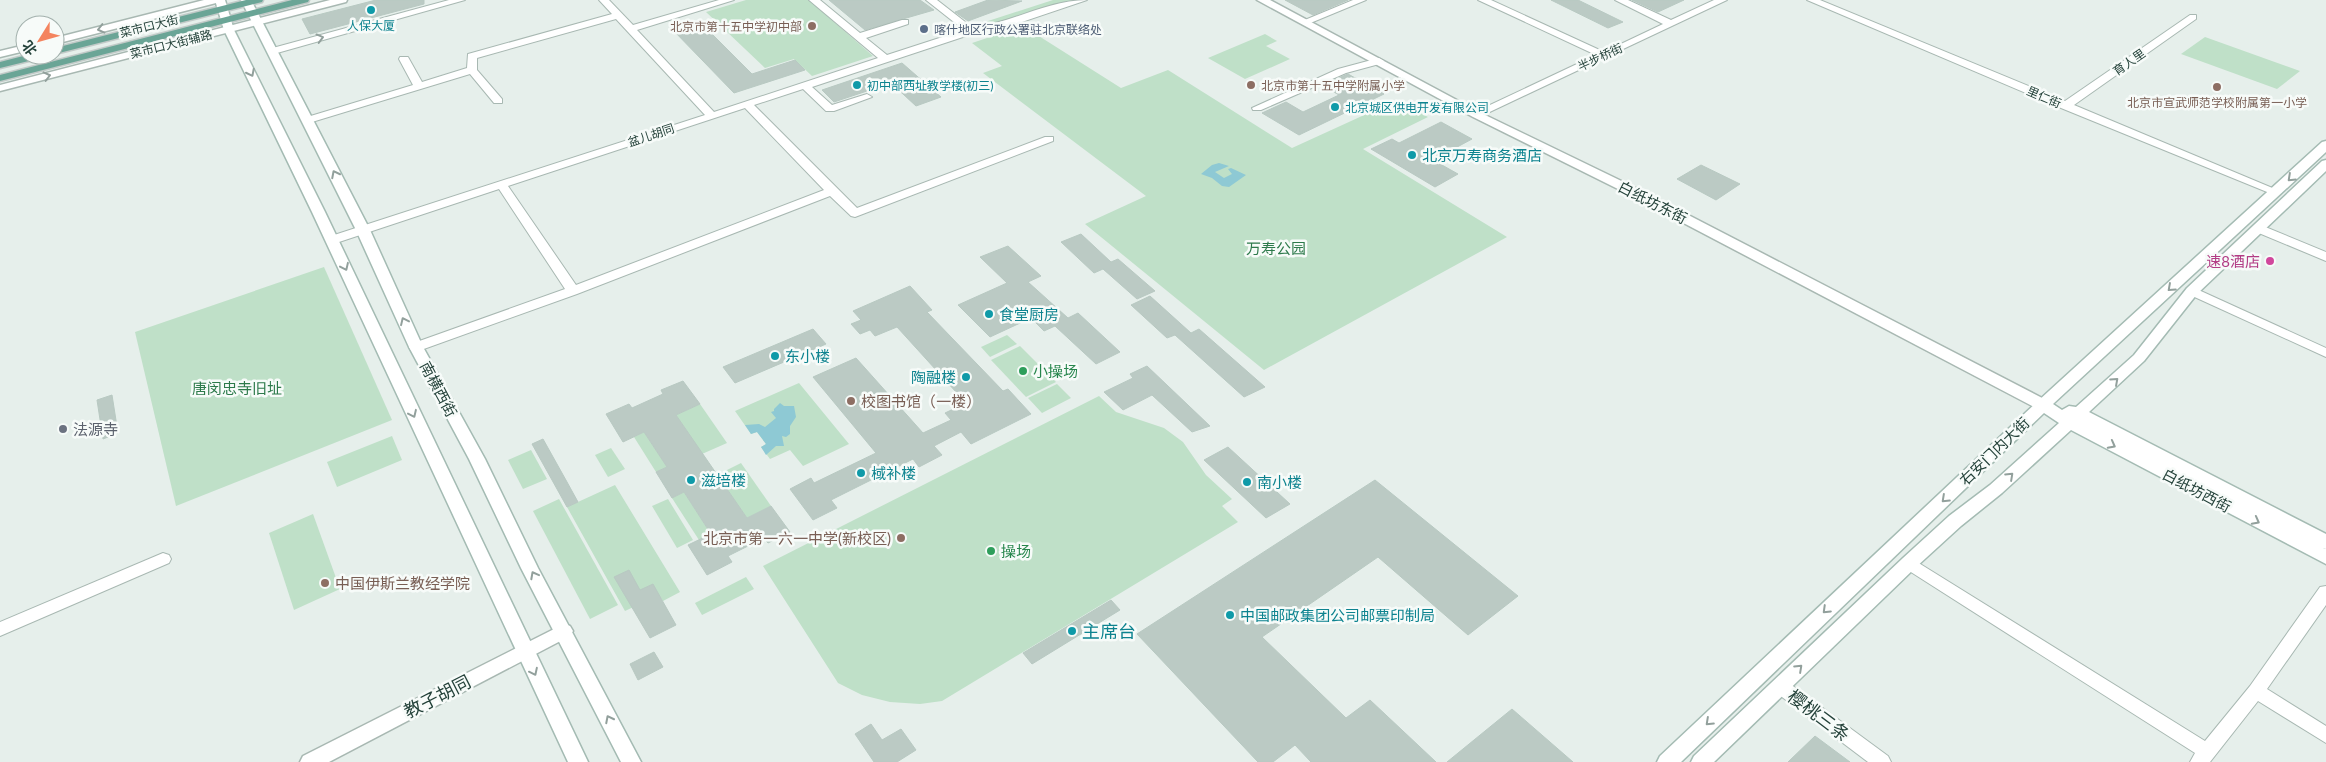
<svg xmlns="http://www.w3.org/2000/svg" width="2326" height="762" font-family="Lato,'Noto Sans SC',sans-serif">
  <rect width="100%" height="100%" fill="#e6efeb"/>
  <g fill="#bfe0c8">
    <polygon points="746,0 809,0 873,56 812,76 794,59 765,68 706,12"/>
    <polygon points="1053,0 1082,0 995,28 971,31 988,21"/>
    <polygon points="1023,26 1121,88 1168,70 1292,148 1397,100 1428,117 1363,149 1507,237 1264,370 1085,224 1146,196 983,73 1002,66 972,43"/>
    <polygon points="1265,34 1277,41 1266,46 1290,59 1245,79 1208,58"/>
    <polygon points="2205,37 2300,71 2277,89 2181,54"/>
    <polygon points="324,267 392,420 176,506 135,332"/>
    <polygon points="1007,335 1017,344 990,357 981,347"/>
    <polygon points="1020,346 1056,382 1026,397 991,360"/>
    <polygon points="799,383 849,444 803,466 790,450 770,459 761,447 766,444 757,432 751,434 735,411"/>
    <polygon points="1057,384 1071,398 1042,413 1028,398"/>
    <polygon points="1099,396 1116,412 1164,428 1183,442 1206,475 1232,499 1222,506 1238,522 942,701 920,704 890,702 862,695 838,683 763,566"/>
    <polygon points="700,404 727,443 702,454 676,415"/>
    <polygon points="644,432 667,467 656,472 634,437"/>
    <polygon points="392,436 402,460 337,487 327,462"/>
    <polygon points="611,448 625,469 608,477 595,455"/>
    <polygon points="531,450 547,479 523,489 508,460"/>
    <polygon points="741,463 771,506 747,518 717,475"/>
    <polygon points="615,485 680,592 663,601 659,595 625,611 567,507"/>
    <polygon points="684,492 711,534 699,540 672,498"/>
    <polygon points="559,499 618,605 590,619 533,511"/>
    <polygon points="668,499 693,540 677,548 652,506"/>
    <polygon points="313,514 340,589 294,610 269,533"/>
    <polygon points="746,577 754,589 702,615 695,603"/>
  </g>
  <g fill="#8ec9d4">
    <polygon points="1219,163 1229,166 1215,172 1224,178 1232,174 1228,169 1231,168 1246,175 1229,187 1222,186 1212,178 1201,174 1212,165"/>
    <polygon points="780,403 784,406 794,406 796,417 790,426 790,434 786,437 782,436 784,446 776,446 766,455 761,447 766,444 757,432 751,434 745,425 759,424 765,427 776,418 771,412 774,411 774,409"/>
  </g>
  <g fill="#bbcac4" stroke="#b8c9c2">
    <polygon points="376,0 424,0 424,4 310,34 302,19"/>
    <polygon points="829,0 920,0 934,10 865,30"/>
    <polygon points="988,0 1022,1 968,21 955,12"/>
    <polygon points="1285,0 1348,0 1313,15"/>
    <polygon points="1551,0 1578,0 1623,22 1608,28"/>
    <polygon points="1632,0 1684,0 1658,12"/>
    <polygon points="699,21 752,74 795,60 805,70 734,93 672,29"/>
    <polygon points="902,63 941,97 916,106 891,83 834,102 822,90"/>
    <polygon points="1348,74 1384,94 1299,135 1262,113 1286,102 1303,112 1339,95 1322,85"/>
    <polygon points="1441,122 1472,139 1433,160 1458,174 1435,187 1371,149 1392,139 1399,143"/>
    <polygon points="1701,165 1740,184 1716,200 1677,179"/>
    <polygon points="1081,234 1111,262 1118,259 1155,291 1137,299 1103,269 1094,273 1061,242"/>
    <polygon points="1008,246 1041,276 1028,282 1068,318 1078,313 1120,352 1096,364 1055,326 1044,331 1031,318 990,337 958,305 1007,283 980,257"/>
    <polygon points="910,286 932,310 927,312 951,337 1003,391 1008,389 1031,414 971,444 961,432 934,446 942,455 919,467 913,459 831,500 837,508 813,520 790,489 811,478 814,483 876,453 813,377 856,358 923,433 951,420 945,413 966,403 897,327 875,336 870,330 860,334 851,324 861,320 853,311"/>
    <polygon points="1150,296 1191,333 1199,329 1265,387 1244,397 1175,335 1167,338 1131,305"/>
    <polygon points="813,329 826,344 735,383 723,367"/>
    <polygon points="1147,366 1210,426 1192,432 1152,395 1123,410 1104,392 1133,378 1130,374"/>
    <polygon points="683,381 700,404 676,415 747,518 771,506 790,532 768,543 764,538 728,556 732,562 707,575 688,545 711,534 684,492 672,498 656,472 667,467 644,432 623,442 606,414 629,404 632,408 663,394 661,390"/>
    <polygon points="112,395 118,433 103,439 97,400"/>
    <polygon points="543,439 567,482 578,502 567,507 532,444"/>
    <polygon points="1228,447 1290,504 1266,518 1204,460"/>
    <polygon points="1375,480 1518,596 1468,635 1378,557 1262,637 1346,718 1370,700 1436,762 1311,762 1295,745 1273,762 1258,762 1137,634"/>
    <polygon points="629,570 640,590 653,584 676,625 650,638 614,577"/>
    <polygon points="1111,600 1120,610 1032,664 1023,653"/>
    <polygon points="654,652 663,667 638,680 630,664"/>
    <polygon points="1512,709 1573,762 1447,762"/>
    <polygon points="871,724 882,740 901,729 916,750 897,762 874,762 855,734"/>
    <polygon points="1815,736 1850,762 1788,762"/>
  </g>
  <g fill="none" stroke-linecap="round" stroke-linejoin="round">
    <defs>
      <g id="minor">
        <polygon points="449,0 465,0 277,53 269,53 268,51 269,49"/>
        <path d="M599,0H609L633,25L719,0H734L637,30L714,112L878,58L809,0H820L860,33L902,20H908V24L866,38L887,55L964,30L926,0H937L973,28C1011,23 1048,0 1087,0L998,30L972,34L812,87L832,105L867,94L872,97L834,111H826L803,89L754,105L857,208L1045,137H1053V141L855,217L851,216L830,196L577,294L421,350H411L409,347L411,344L565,289L499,189L336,243H328L326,240L328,237L705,115L616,19L477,58V70L502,99V103H494L470,74L312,122L308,123L303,120L304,118L413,85L399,59L400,57H408L422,82L467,68L468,54L612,14ZM745,108L824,190L576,285L508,186Z"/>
        <polygon points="1353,0 1366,0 1308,24 1305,25 1300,22"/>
        <polygon points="1478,0 1491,0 1604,52 1663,24 1615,0 1628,0 1671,20 1714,0 1727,0 1477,118 1472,115 1473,113 1596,55"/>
        <polygon points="1807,0 1820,0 2065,101 2190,15 2196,15 2196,19 2074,105 2282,192 2276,195 2272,194 2061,108"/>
        <polygon points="1379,58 1384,61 1383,63 1346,73 1261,110 1253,110 1252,108 1338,69"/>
        <polygon points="2258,224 2326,252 2326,261 2254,231 2252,228"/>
        <polygon points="2192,287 2326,348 2326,357 2188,294 2186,291"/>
        <polygon points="163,553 169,555 171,559 169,563 0,636 0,622"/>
        <polygon points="1909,557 2205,741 2250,686 2320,587 2326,586 2326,605 2267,689 2326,726 2326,743 2258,701 2210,762 2190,762 2195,753 1903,567 1901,563 1903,559"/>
        <polygon points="1780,679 1786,681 1888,756 1891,762 1868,762 1774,691 1771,686 1774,681"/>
      </g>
      <g id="tertiary">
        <polygon points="204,0 221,0 220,2 55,44 55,38"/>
        <polygon points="330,0 347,0 346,2 0,91 0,85"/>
        <polygon points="1257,0 1270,0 1481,113 1640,190 2048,401 2051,405 2048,409 2038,409 1632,196 1473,117"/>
        <polygon points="25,45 25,51 0,57 0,51"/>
        <polygon points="564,624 570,626 573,631 570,636 329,762 300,762 303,756"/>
      </g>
      <g id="secondary">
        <polygon points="215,0 225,0 234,30 325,212 588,762 568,762 312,212 224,30"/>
        <polygon points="241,0 251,0 370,230 423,347 485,459 538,568 641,762 621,762 521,568 469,459 409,347 356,230"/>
        <polygon points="2326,141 2326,152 2053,404 2062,410 2069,406 2076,407 2134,355 2187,288 2322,161 2326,160 2326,171 2197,294 2144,361 2089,412 2326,534 2326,549 2323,548 2326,549 2326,564 2071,430 2002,493 1961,526 1915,568 1714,762 1691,762 1694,756 1903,558 1949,516 1990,485 2059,423 2044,413 1681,762 1657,762 1660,756 2038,401 2322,142"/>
      </g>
      <g id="primary">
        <polygon points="246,0 263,0 262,2 55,54 55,48"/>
        <polygon points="292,0 309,0 308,2 0,81 0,75"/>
        <polygon points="27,55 46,55 45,57 0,68 0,62"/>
      </g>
    </defs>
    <use href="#minor" stroke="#a8b8b2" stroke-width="2"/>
    <use href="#tertiary" stroke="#a8b8b2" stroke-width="3"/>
    <use href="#secondary" stroke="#a4bbb3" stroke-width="3"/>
    <use href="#primary" stroke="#c2cac8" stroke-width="3"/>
    <use href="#minor" fill="#fff" fill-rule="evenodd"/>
    <use href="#tertiary" fill="#fff" fill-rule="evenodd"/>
    <use href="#secondary" fill="#fff" fill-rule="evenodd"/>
    <use href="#primary" fill="#6aa596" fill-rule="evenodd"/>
  </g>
  <defs><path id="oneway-chevron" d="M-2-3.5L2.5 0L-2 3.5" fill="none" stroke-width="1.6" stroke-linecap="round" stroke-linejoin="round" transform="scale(1.25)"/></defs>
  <g stroke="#92a09c">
    <use href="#oneway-chevron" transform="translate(101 29) rotate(166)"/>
    <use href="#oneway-chevron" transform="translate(320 38) rotate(-15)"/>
    <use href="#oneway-chevron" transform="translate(251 73) rotate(63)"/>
    <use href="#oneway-chevron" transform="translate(47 76) rotate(-14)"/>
    <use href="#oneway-chevron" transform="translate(335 174) rotate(-117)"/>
    <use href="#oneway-chevron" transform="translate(2291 178) rotate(137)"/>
    <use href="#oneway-chevron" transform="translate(345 267) rotate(65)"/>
    <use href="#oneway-chevron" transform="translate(2171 288) rotate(138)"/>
    <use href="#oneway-chevron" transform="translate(404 321) rotate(-115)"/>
    <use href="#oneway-chevron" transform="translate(2115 381) rotate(-42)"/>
    <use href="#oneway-chevron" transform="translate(413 414) rotate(65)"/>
    <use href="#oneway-chevron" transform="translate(2112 445) rotate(28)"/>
    <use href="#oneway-chevron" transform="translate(2010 476) rotate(-43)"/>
    <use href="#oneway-chevron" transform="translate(1945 499) rotate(137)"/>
    <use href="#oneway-chevron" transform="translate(2256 521) rotate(28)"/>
    <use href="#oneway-chevron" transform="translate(534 575) rotate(-118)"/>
    <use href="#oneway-chevron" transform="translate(1826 610) rotate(136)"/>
    <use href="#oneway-chevron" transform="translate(1799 668) rotate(-43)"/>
    <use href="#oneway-chevron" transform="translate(534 672) rotate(64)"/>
    <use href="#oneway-chevron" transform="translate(609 719) rotate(-117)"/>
    <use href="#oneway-chevron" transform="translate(1709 722) rotate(137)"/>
  </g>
  <g fill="#0f9aa8" stroke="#f7fbf9" stroke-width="2">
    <circle cx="371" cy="10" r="5"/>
    <circle cx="857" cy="85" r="5"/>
    <circle cx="1335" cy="107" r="5"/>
    <circle cx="1412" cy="155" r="5"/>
    <circle cx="989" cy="314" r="5"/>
    <circle cx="775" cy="356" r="5"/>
    <circle cx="966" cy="377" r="5"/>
    <circle cx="861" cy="473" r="5"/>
    <circle cx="691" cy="480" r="5"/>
    <circle cx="1247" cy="482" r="5"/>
    <circle cx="1230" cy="615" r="5"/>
    <circle cx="1072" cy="631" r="5"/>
  </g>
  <g fill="#8d6e63" stroke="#f7fbf9" stroke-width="2">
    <circle cx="812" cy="26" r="5"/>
    <circle cx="1251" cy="85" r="5"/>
    <circle cx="2217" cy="87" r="5"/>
    <circle cx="851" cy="401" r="5"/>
    <circle cx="901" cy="538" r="5"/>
    <circle cx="325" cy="583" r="5"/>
  </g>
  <circle fill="#5c6f8a" stroke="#f7fbf9" stroke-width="2" cx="924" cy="29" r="5"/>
  <circle fill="#d1479c" stroke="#f7fbf9" stroke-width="2" cx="2270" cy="261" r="5"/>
  <g fill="#2e9e5b" stroke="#f7fbf9" stroke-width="2">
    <circle cx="1023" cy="371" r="5"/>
    <circle cx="991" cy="551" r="5"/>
  </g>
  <circle fill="#6b7280" stroke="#f7fbf9" stroke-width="2" cx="63" cy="429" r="5"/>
  <g text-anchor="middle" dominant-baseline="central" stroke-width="5" stroke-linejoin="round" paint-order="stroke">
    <g font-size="12" fill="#0d838f" stroke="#f7fbf9" text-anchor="start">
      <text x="371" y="25" text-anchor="middle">人保大厦</text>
      <text x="867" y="85">初中部西址教学楼(初三)</text>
      <text x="1345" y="107">北京城区供电开发有限公司</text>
    </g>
    <g font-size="12" fill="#24423a" stroke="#f7fbf9">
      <text transform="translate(149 26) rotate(-14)">菜市口大街</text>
      <text transform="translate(171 44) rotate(-14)">菜市口大街辅路</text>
      <text transform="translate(1600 57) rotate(-25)">半步桥街</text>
      <text transform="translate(2129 62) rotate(-35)">育人里</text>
      <text transform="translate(2044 97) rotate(23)">里仁街</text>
      <text transform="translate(651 135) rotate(-18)">盆儿胡同</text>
    </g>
    <g font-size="12" fill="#785e54" stroke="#f7fbf9" text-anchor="end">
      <text x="802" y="26">北京市第十五中学初中部</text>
      <text x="1261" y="85" text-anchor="start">北京市第十五中学附属小学</text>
      <text x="2217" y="102" text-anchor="middle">北京市宣武师范学校附属第一小学</text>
    </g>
    <g font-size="12" fill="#4e5e75" stroke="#f7fbf9" text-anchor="start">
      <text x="934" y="29">喀什地区行政公署驻北京联络处</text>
    </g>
    <g font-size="15" fill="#0d838f" stroke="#f7fbf9" text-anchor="start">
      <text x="1422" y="155">北京万寿商务酒店</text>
      <text x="999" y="314">食堂厨房</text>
      <text x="785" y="356">东小楼</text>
      <text x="956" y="377" text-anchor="end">陶融楼</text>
      <text x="871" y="473">棫补楼</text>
      <text x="701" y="480">滋培楼</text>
      <text x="1257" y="482">南小楼</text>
      <text x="1240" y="615">中国邮政集团公司邮票印制局</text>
    </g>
    <g font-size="15" fill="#24423a" stroke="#f7fbf9">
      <text transform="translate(1653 202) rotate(27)">白纸坊东街</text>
      <text transform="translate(439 389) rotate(62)">南横西街</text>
      <text transform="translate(1994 451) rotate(-44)">右安门内大街</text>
      <text transform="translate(2197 490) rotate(28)">白纸坊西街</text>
    </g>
    <g font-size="15" fill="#2d7a4b" stroke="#f7fbf9">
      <text x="1276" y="248">万寿公园</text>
      <text x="237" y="388">唐闵忠寺旧址</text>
    </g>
    <g font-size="15" fill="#b23c85" stroke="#f7fbf9" text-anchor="end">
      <text x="2260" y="261">速8酒店</text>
    </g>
    <g font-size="15" fill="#27864d" stroke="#f7fbf9" text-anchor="start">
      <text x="1033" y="371">小操场</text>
      <text x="1001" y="551">操场</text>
    </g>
    <g font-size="15" fill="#785e54" stroke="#f7fbf9" text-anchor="start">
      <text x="861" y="401">校图书馆（一楼）</text>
      <text x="891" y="538" text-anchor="end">北京市第一六一中学(新校区)</text>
      <text x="335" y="583">中国伊斯兰教经学院</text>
    </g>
    <g font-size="15" fill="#5b616d" stroke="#f7fbf9" text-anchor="start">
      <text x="73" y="429">法源寺</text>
    </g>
    <g font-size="18" fill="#0d838f" stroke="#f7fbf9" text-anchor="start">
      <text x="1082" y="631">主席台</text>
    </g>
    <g font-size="18" fill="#24423a" stroke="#f7fbf9">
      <text transform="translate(437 696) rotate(-27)">教子胡同</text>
      <text transform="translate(1819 715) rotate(37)">樱桃三条</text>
    </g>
  </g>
  <g transform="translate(40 40) rotate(233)"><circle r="24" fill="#f7fbf9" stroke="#a3b1ad"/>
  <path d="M0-4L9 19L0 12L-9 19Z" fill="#f4845f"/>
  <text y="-8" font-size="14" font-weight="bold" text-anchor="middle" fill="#24423a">北</text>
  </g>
</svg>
